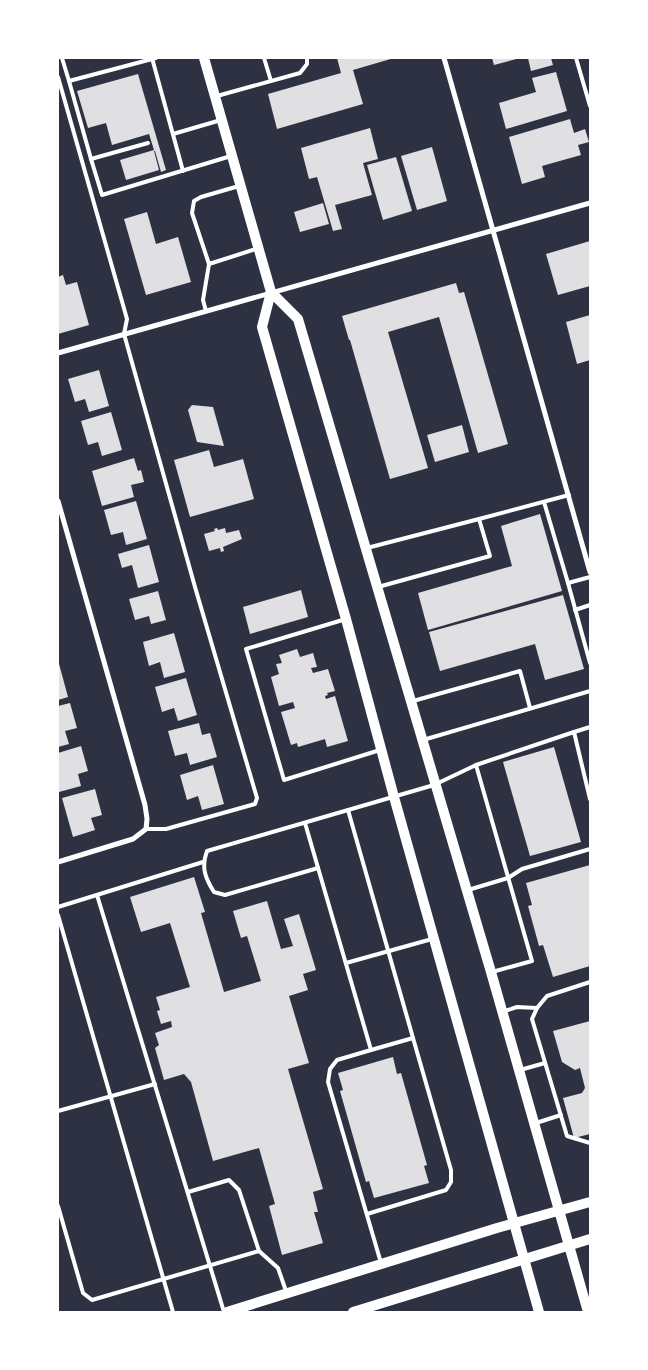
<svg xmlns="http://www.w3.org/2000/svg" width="648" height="1370" font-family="Mulish,sans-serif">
  <rect width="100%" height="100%" fill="#2d3142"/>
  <g fill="#e0e0e3">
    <polygon points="337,58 394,58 353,70 363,104 277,129 268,94 341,73"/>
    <polygon points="492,58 520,58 494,65"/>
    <polygon points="528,58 551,58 553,65 531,71"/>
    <polygon points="556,72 567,111 506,129 499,103 536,92 532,78"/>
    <polygon points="138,74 166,170 161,172 155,151 154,151 159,170 126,180 120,160 154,150 149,134 112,145 106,123 88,128 77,91"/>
    <polygon points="570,119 574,133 585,129 589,142 578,145 581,155 542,166 545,177 522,184 509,137"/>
    <polygon points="370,128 378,159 363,163 372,195 335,205 342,229 333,231 317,177 309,179 301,148"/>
    <polygon points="432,147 447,201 417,210 401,156"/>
    <polygon points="396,157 412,211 383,220 367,165"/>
    <polygon points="323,203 329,224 300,232 294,212"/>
    <polygon points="147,212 156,244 178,237 191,282 146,295 124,219"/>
    <polygon points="590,241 590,286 558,295 546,254"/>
    <polygon points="63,275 66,285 77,282 89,325 58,334 58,277"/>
    <polygon points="456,283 459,293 464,292 508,444 478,453 439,317 388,332 428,468 390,479 350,340 349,340 342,316"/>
    <polygon points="590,315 590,360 577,364 566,322"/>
    <polygon points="99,370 109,406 89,412 85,399 75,402 68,379"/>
    <polygon points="192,405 213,407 224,446 197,442 188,410"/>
    <polygon points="111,412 122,450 102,456 98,442 88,445 81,421"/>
    <polygon points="462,425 469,452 435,462 427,435"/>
    <polygon points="209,450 214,467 243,459 254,499 190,517 174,460"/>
    <polygon points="134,458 138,471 141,470 144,482 131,485 134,497 102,506 92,471"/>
    <polygon points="136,501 147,539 126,545 123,532 111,535 104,510"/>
    <polygon points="540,514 562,591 428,630 418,593 512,566 501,526"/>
    <polygon points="217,528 218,530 225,528 226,533 239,530 242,539 223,547 224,551 221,552 220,548 209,551 204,534 215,531 214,529"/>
    <polygon points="149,545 159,582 138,588 132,565 122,568 118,554"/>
    <polygon points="301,590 308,617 250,634 243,607"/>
    <polygon points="158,591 166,620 151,624 149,616 135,620 129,599"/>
    <polygon points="563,595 584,669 545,680 535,644 440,671 429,632"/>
    <polygon points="174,633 185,672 164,678 160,662 149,666 143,642"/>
    <polygon points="297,649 300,657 313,653 317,667 311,668 313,673 328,669 335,691 327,693 328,695 325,696 326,699 335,696 348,741 327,747 325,739 298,747 297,743 291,745 281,712 295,708 293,702 279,706 271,677 279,674 276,664 282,663 279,655"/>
    <polygon points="58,660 68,697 58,700"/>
    <polygon points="186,678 197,715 178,721 174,708 162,712 155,687"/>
    <polygon points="70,703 77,728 65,731 69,744 58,747 58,706"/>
    <polygon points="199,723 202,735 210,733 217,757 190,765 187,753 175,756 168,731"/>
    <polygon points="81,746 88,771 78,774 81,786 59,792 58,786 58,753"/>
    <polygon points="554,747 581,842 530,856 503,762"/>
    <polygon points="213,765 224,804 202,810 198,796 187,800 180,775"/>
    <polygon points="95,789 102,815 91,818 95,830 73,837 62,798"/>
    <polygon points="590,865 590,966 553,977 543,945 539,946 528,906 532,905 526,883"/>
    <polygon points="194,877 205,912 201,913 224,992 261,981 247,936 241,938 233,911 267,901 281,949 293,946 284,919 299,914 316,970 303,974 308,990 289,996 309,1063 288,1069 323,1189 313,1192 318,1212 314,1212 323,1243 282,1255 269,1206 275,1204 259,1148 213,1161 191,1082 184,1074 164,1080 155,1048 159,1045 155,1033 172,1027 171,1021 161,1024 157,1011 160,1010 156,997 190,987 170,923 141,932 130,897"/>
    <polygon points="590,1021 590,1134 574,1138 563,1098 582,1093 585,1088 580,1068 575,1070 562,1062 553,1031"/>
    <polygon points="393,1057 397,1074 401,1073 427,1165 424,1166 429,1183 374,1198 369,1181 366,1182 340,1091 343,1090 338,1073"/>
  </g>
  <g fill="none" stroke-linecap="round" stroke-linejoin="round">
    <g stroke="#fff" stroke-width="4">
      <polyline points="62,58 69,81 156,58"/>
      <polyline points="152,58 183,171"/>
      <polyline points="264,58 271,81"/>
      <polyline points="576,58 590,106"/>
      <polyline points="58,77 127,319 124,334 195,587 257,798 255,804 166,829 146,829"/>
      <polyline points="69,81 91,159 148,143"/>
      <polyline points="217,96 300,73 307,64 307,58"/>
      <polyline points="173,134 221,120"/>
      <polyline points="91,159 102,195 231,156"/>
      <polyline points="239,186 201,197 194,201 192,213 209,264 256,249"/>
      <polyline points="206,311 203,300 209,264"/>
      <polyline points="544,502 568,583 590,577"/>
      <polyline points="479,519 569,495"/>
      <polyline points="367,548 479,519 490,556 378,587"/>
      <polyline points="568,583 590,663"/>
      <polyline points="575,610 590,605"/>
      <polyline points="346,619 246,649 284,780 380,750"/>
      <polyline points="413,701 520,671 530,708"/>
      <polyline points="574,732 590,727"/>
      <polyline points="423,740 590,691"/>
      <polyline points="476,765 574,732 590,799"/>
      <polyline points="348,810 413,1038"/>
      <polyline points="305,823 371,1050 337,1060 330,1069 328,1082 381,1263"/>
      <path d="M318,868L225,895L214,892C205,878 201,867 207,851L434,785L476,765L532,961L492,972"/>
      <polyline points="468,890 508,878 522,869 590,849"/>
      <polyline points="97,895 224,1312"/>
      <polyline points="58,907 203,862"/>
      <polyline points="58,915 173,1312"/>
      <polyline points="346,963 432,939"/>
      <polyline points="590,982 547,996 537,1008 532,1019 567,1136 590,1143"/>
      <polyline points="502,1012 517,1007 537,1008"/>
      <polyline points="520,1070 545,1063"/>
      <polyline points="58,1111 155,1084"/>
      <polyline points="536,1123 561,1115"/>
      <polyline points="188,1192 229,1180 239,1190 259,1251 278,1268 286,1291"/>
      <polyline points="58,1206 83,1293 92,1300 259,1251"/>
      <polyline points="367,1214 446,1190 451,1182 451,1170 413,1038 371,1050"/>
    </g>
    <g stroke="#fff" stroke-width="5">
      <polyline points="444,58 590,572"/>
      <polyline points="58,353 590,203"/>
      <polyline points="58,501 145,805 147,819 146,829 133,839 58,862"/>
    </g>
    <g stroke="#fff" stroke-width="10">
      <polyline points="204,58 271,292 298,319 491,972 588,1312"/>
      <polyline points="271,292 262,327 346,619 394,797 539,1312"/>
      <polyline points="227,1312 497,1228 590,1202"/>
      <polyline points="353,1312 590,1239"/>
    </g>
  </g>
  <rect width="648" height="1370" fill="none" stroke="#ffffff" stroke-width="118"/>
</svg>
